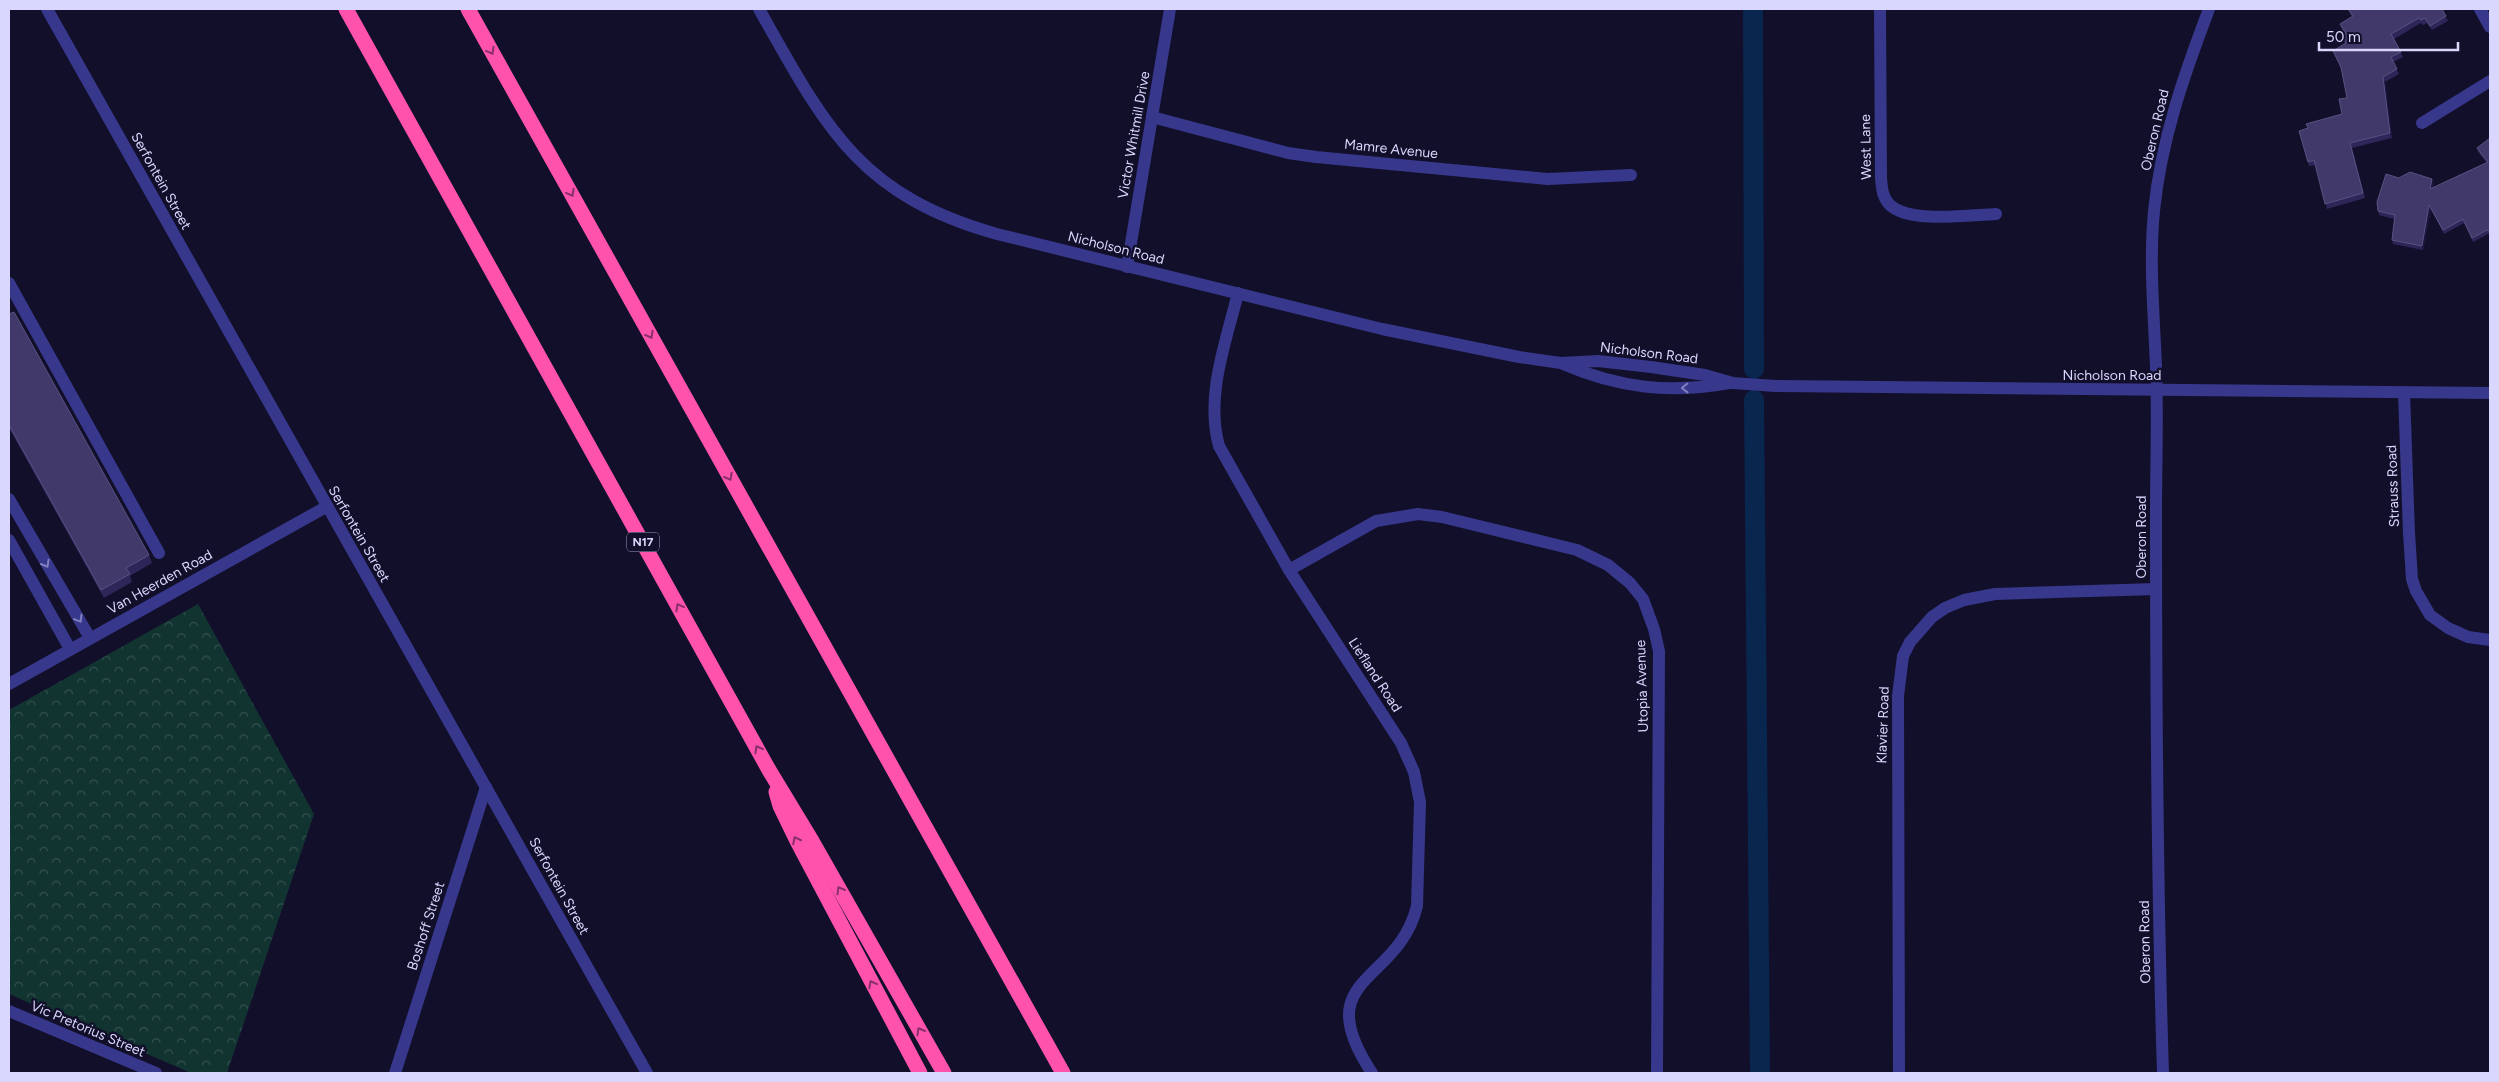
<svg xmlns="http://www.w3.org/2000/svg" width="2499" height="1082" font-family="Figtree,sans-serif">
  <defs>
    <pattern id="park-crowns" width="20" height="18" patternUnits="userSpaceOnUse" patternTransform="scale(1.25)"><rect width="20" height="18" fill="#113431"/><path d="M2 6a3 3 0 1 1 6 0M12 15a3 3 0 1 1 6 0" fill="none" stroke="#335150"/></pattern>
  </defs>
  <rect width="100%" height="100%" fill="#120f2a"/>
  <polygon fill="url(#park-crowns)" points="198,604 314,814 227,1073 191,1073 9,994 9,710"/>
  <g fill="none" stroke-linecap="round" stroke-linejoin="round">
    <g stroke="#09264e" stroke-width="20">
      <polyline points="1753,9 1754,369"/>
      <polyline points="1754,400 1760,1073"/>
    </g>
    <g stroke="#37378c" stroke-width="12">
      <polyline points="47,9 647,1073"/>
      <path d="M759,9C825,126 858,195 997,234L1382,329L1519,357L1561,363L1598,361L1651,367L1705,375L1733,383L1775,386L2490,393"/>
      <path d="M1880,9L1881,178C1882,188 1882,196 1889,204C1908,224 1969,215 1996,214"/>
      <polyline points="2480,9 2490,27"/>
      <polyline points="1152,117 1288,153 1316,157 1548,179 1631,175"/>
      <polyline points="2422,123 2490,81"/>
      <polyline points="1127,267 1170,9"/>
      <polyline points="9,283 159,553"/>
      <path d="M1238,293C1226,342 1205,396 1219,446L1289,570L1401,743L1414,772L1420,802L1417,906C1398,985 1307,975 1372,1073"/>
      <path d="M1563,364C1619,388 1669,394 1729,383"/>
      <polyline points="2404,392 2409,533 2412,579 2416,591 2430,615 2448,628 2468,637 2490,640"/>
      <polyline points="9,499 90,638"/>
      <polyline points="9,540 70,649"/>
      <polyline points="1289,570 1376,521 1418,514 1442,517 1577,550 1608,565 1630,583 1643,599 1654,629 1659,651 1657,1073"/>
      <polyline points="9,684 326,507"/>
      <polyline points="9,1011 156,1073"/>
      <polyline points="395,1073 486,787"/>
      <polyline points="1899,1073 1898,696 1903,656 1910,642 1932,617 1945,608 1964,600 1995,594 2156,589"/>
      <path d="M2163,1073C2157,886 2156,699 2156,513C2156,464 2158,415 2156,367C2154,315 2149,263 2154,211C2161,140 2184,75 2209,9"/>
    </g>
    <g stroke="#ff52ad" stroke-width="15">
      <polyline points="346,9 769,770 812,841 944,1073"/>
      <polyline points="468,9 1063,1073"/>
      <polyline points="776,792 780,806 797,841 920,1073"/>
    </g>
  </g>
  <g fill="#2e2659">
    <polygon points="2348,9 2442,9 2448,21 2432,30 2427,23 2423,25 2421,23 2394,39 2403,57 2393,62 2399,74 2385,82 2392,138 2352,148 2365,198 2327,209 2316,165 2309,166 2308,162 2342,114 2347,98 2341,69 2333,51 2346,44 2342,36 2345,34 2340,24 2352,17"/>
    <polygon points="2490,138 2490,236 2488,234 2473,242 2464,223 2444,234 2431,209 2423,250 2393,244 2392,240 2394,219 2379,215 2378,211 2399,178 2434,183 2433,188 2487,163 2478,152 2477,148"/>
    <polygon points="9,314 149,555 152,563 130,576 132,582 104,598 9,428"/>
  </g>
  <g fill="#1b153e">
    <polygon points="2383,77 2385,82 2392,138 2390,133"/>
    <polygon points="2432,179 2434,183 2432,193 2430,189"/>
    <polygon points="2429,205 2431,209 2423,250 2422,246"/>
  </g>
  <g fill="#40396a" stroke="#585282">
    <polygon points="2348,9 2442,9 2446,16 2430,26 2425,18 2421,20 2419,18 2391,34 2401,52 2391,57 2397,69 2383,77 2390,133 2350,143 2363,193 2325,204 2314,160 2308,162 2299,131 2308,128 2306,124 2342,114 2339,99 2347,98 2341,67 2333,51 2346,43 2342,36 2346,34 2340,24 2353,16"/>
    <polygon points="2490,138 2490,232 2487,230 2472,238 2463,219 2443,230 2429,205 2422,246 2392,240 2395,215 2378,211 2377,202 2386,174 2399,178 2410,172 2432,179 2430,189 2488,162 2477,148"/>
    <polygon points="14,312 149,555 126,568 130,574 101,590 9,425 9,314"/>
  </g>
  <defs><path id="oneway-chevron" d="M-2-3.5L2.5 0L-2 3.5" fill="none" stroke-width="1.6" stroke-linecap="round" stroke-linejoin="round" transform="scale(1.25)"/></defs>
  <g stroke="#88306c">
    <use href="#oneway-chevron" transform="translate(491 51) rotate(61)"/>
    <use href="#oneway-chevron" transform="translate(571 193) rotate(61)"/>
    <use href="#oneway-chevron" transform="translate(650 335) rotate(61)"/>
    <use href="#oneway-chevron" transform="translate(729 477) rotate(61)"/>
    <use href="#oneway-chevron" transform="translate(679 607) rotate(-119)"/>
    <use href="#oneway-chevron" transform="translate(758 749) rotate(-119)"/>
    <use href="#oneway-chevron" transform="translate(796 840) rotate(-117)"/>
    <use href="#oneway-chevron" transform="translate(840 890) rotate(-120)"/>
    <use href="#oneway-chevron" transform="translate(872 984) rotate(-118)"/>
    <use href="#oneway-chevron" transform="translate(920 1031) rotate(-120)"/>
  </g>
  <g stroke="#807fc0">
    <use href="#oneway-chevron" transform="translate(1685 388) rotate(179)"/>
    <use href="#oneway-chevron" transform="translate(46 564) rotate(60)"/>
    <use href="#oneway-chevron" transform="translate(79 619) rotate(59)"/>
  </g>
  <g text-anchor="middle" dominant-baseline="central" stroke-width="5" stroke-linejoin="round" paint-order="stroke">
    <rect fill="#120f2a" stroke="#9e9bbf" stroke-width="1" x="627" y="532.5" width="32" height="19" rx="4"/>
    <g font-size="12" font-weight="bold" fill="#dad7ff">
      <text x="643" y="542">N17</text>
    </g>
    <g font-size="14" fill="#dad7ff" stroke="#120f2a">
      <text transform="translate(2155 130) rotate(-77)">Oberon Road</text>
      <text transform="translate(1134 135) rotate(-80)">Victor Whitmill Drive</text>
      <text transform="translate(1866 147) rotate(-91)">West Lane</text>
      <text transform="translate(1391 149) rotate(6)">Mamre Avenue</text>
      <text transform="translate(161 181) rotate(61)">Serfontein Street</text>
      <text transform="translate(1116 248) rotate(14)">Nicholson Road</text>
      <text transform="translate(1649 353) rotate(7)">Nicholson Road</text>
      <text x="2112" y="375">Nicholson Road</text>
      <text transform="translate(2393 486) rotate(-92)">Strauss Road</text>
      <text transform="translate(359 534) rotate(60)">Serfontein Street</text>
      <text transform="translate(2141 537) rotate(-90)">Oberon Road</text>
      <text transform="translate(160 582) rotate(-29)">Van Heerden Road</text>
      <text transform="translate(1375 675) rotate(57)">Liefland Road</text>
      <text transform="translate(1642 686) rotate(-92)">Utopia Avenue</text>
      <text transform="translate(1883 725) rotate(-88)">Klavier Road</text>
      <text transform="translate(559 886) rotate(61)">Serfontein Street</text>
      <text transform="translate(426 926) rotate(-72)">Boshoff Street</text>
      <text transform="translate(2145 942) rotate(-91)">Oberon Road</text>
      <text transform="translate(88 1029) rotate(23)">Vic Pretorius Street</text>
    </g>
  </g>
  <rect width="2499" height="1082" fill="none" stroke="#dad7ff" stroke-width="20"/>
  <path d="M2319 42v8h139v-8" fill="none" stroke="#dad7ff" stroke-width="2.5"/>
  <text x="2326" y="42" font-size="15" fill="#dad7ff" stroke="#120f2a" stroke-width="4" paint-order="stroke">50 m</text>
</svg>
